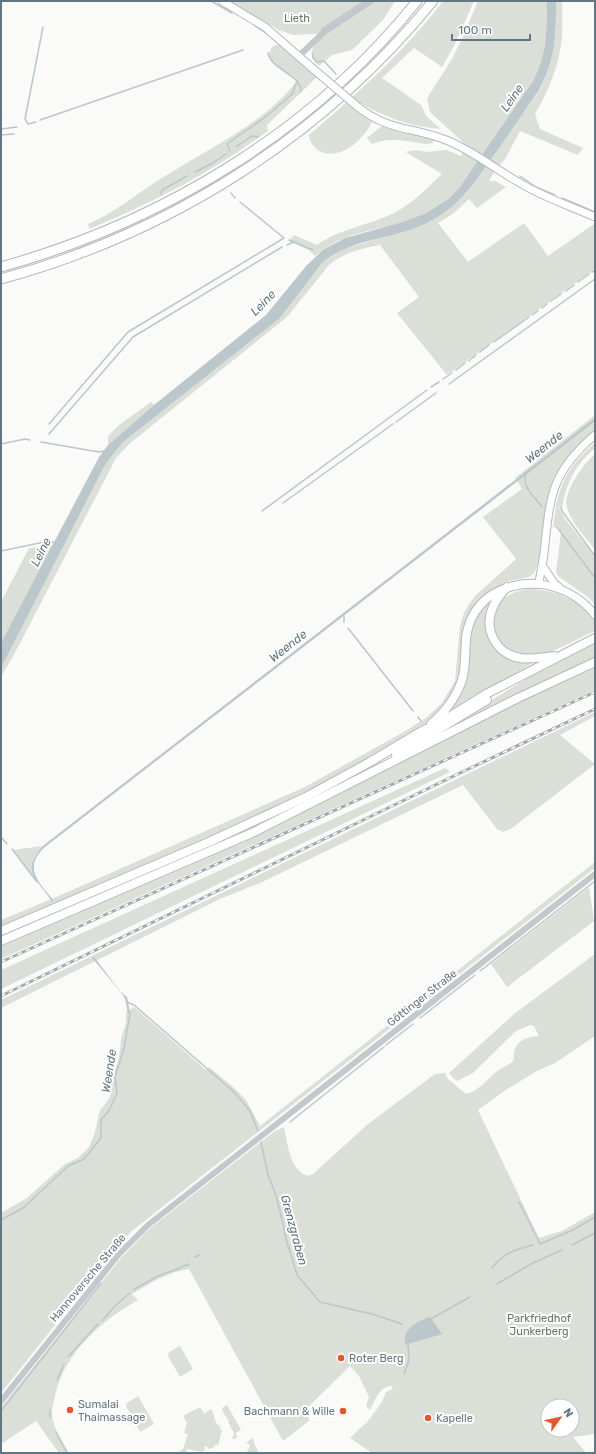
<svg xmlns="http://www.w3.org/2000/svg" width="596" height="1454" font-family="Rubik,sans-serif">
  <rect width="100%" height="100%" fill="#fafaf8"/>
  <g fill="#dadfd7" fill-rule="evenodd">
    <polygon points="228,1 367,1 332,23 318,34 293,35 279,30"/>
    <path d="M375,1H395L383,20L352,50L332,55L319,66C315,62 310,57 312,50C317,35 361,10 375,1Z"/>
    <path d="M443,1H474L455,44L442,67L414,48L382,78L421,105L427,117L441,129C410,126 389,119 362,104L354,110L372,122C363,140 339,163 318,150C313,146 309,141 309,135C357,94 405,51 443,1Z"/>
    <path d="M478,1H547C546,34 548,51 533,81L459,188C449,198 439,207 427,213C401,226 371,228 344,238C333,243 324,249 315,256L309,250L289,241L294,235L317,245C343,227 368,226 394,213C412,204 427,188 442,174L406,152L416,150L426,152L447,150L461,156L467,146L430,112L427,100L429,95L452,59L462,39Z"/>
    <path d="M556,1H562C562,13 563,26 562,38C559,65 549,90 535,114L540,129L583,148L578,155L520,131L505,159L494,172L489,181H495L506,187L477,208L469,199L454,213L438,223L468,262L524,223L548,256L594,224L595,269L447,375L397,313L419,297L380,245C360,249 345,252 329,265L287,317L129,444L116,458L16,651L1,677V668L105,465L122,443L280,318L322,263L341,250L422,225L466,193L539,91C556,58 556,38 556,1Z"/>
    <path d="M276,45H282L317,77L267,125L268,131C229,159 188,184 145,204C127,213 108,221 89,229L88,224C115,213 137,193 162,178C206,150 265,123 297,81L273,63L268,55L272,47Z"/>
    <path d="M382,126L400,132L432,138L434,141L432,143L427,144C410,142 389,136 372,144L367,138Z"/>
    <polygon points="151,402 154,405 108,445 108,436 119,425"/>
    <path d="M595,415V431C577,446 559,463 551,486C545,503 544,522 542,540C540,549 539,566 534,573C529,580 517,578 509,581C496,585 485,594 477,604L461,675L448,703L427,723L350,769L287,802L213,836L1,927V920L54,898L305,787L409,729L427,717L442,703L455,681L460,626L464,613L470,603L475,596L516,559L483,517L522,489L515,478Z"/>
    <path d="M595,443V448C576,464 565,484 562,509L558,506L565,519L595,557V604L588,597L558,576L556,572L561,532L557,525L553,528C555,516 555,505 559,494C565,473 578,457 595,443Z"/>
    <path d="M595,454V550C586,538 571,522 567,508C562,493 584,463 595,454Z"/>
    <polygon points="54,545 1,643 1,602 29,548"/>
    <path d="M532,589C559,591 574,599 595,616V631C575,639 555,654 533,656C486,661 474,592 532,589Z"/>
    <polygon points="492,599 493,600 488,609 501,652 538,660 441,718 454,703 470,636 475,619 482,607"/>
    <polygon points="595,643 595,659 420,745 532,675"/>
    <polygon points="595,666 595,690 1,959 1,944 261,832 523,698"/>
    <polygon points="595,712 595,716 560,735 595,764 512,828 503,832 497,829 463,785 260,883 220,899 1,1008 1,1000"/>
    <polygon points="445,768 450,772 1,989 1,970"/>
    <path d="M43,846C33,858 29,860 33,877L12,850Z"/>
    <polygon points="595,862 595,868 133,1230 118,1246 1,1393 1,1213 27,1198 65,1164 78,1158 89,1147 95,1132 100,1110 107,1102 111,1094 110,1083 119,1059 121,1039 126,1023 126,1012 134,1007 206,1070 209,1067 233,1087 246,1100 260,1126"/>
    <polygon points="589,887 594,921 507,987 491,964"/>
    <path d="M595,954V1036L555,1063L537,1071L507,1089L478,1110L539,1238L562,1231L595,1212V1434L573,1437L586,1453H372L350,1438L368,1421L382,1402L386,1392L391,1390L393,1386C378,1386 376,1400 370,1410L366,1406L369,1397L359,1376L350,1366L308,1407L309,1421L283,1441L189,1269L175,1272L156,1280L132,1294L138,1300C101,1321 64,1353 55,1396C54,1402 51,1409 52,1414C53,1429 62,1440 69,1453H63L62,1451L59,1453L36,1421L1,1444V1407L122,1257L149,1229L275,1131L284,1127C288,1145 289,1168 307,1176L313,1174L368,1124L435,1074L445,1073L448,1079L466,1094C479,1091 486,1080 496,1072C501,1068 507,1066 512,1062C515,1059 513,1057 514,1053C516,1040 527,1037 539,1036L534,1026L530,1025L516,1031L473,1073L457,1081L453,1078L449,1073L514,1014ZM548,1406H572V1430H548Z"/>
    <polygon points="180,1346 193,1369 180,1377 168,1356 169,1352"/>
    <polygon points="138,1396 154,1424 140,1432 126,1406 127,1403"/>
    <polygon points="227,1405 241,1430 236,1433 237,1438 234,1439 232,1439 234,1433 228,1422 229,1421 222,1411 223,1411 222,1408"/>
    <path d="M200,1407L204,1414L211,1409C216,1418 213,1422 221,1427L220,1428L221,1430H222L218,1446L216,1444L214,1447L209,1449L206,1446L204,1447L205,1450L202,1452L187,1449L186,1453H176L183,1449L188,1434L184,1433L187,1423L183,1416Z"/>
    <polygon points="252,1438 254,1441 254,1443 259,1453 247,1453 250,1445 246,1443"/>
  </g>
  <g fill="#bbc7cb">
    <path d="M547,1H556C556,37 556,58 539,90C522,114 506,139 488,163C473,185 458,206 434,219C399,240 354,236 322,263L280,318L122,443L105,465L1,668V643L99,457L108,445L154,405L266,315L307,265L323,250L345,238L403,222L427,213L448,199L459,188L533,81C548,51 546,34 547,1Z"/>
    <path d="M595,418V421L554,453L45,847C22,868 39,882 54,901L52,902C38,878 18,872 44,845Z"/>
    <polygon points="94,957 120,991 127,997 130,1013 128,1013 125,999 123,995 94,960 92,958"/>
    <path d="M430,1317L442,1334L405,1345C402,1329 417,1321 430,1317Z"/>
  </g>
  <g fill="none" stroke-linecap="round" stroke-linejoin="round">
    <g stroke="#bbc7cb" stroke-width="1.5">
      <polyline points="211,1 232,13"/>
      <polyline points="253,24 267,34"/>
      <polyline points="322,29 364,1"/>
      <path d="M268,53C272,70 299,74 301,90L300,92"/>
      <polyline points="313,54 313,58 317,62 324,61 336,74"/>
      <polyline points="40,120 243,50"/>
      <polyline points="36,122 28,124 25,119 43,27"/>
      <polyline points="1,129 17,127"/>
      <polyline points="1,135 14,134"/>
      <polyline points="236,147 252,136 258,137"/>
      <polyline points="230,151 227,144 264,118 282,103 292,94 297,81"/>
      <polyline points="195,172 213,163 226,154"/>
      <polyline points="520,176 536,187 555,195"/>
      <polyline points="231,193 235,198"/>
      <polyline points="161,194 162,190 187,176"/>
      <polyline points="562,198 595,212"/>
      <polyline points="289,240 313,250"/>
      <polyline points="287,245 294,242"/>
      <polyline points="592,272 594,271"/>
      <polyline points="578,282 589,274"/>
      <polyline points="566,291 574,285"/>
      <polyline points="551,301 561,294"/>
      <polyline points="542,308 547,304"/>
      <polyline points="532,315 538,311"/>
      <polyline points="494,342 529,317"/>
      <polyline points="480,352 489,345"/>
      <polyline points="469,361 476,355"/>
      <polyline points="456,370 465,363"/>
      <polyline points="443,379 452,373"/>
      <polyline points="449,384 595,279"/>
      <polyline points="431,387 439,382"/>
      <polyline points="396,422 436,393"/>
      <polyline points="49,424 128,332 284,238 240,202"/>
      <polyline points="49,434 133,337 282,247"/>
      <polyline points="41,442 99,452 104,451"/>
      <polyline points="1,444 25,439 30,440"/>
      <path d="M526,473C521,487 535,497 542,507"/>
      <polyline points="283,503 393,424"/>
      <polyline points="561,508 562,511 595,556"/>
      <polyline points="262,511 427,390"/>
      <polyline points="556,526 595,578"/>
      <polyline points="1,551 49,541 56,543"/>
      <polyline points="344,616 344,622"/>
      <polyline points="348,628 413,711"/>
      <polyline points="418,717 421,721"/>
      <polyline points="1,837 7,844"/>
      <polyline points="12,849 37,882"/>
      <polyline points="480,971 595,881"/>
      <polyline points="127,1002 134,1005 234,1092 250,1111 258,1131"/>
      <polyline points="420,1018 475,975"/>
      <polyline points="386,1045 413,1024"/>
      <polyline points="290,1122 384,1047"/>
      <polyline points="261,1142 268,1175 276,1195 283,1224 286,1239 297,1275 320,1302 372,1314 402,1324"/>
      <polyline points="519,1202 540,1244 573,1230 595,1217"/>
      <polyline points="1,1220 23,1208 68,1166 84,1159 101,1138 101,1120 110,1109 117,1093 115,1077 124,1048 130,1014 129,1011"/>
      <polyline points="572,1245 595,1233"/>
      <polyline points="195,1257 200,1255"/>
      <polyline points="181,1267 190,1264"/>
      <path d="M492,1268C504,1252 515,1250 533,1245"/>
      <polyline points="497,1284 533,1263 562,1250"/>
      <polyline points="133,1290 158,1276 180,1268"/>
      <polyline points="431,1319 470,1297"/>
      <polyline points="102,1321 115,1306 130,1293"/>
      <polyline points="69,1356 98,1324"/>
      <polyline points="404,1374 409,1360 408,1343"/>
      <polyline points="57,1380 64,1364"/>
      <polyline points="50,1410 50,1418"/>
      <polyline points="1,1411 101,1283"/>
      <polyline points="1,1418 2,1418"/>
      <polyline points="56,1432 67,1453"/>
    </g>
    <defs>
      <g id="secondary">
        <polyline points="222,1 265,27 311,67"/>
        <path d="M358,107C388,131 413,127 446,140C472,150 495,169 520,183C543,197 570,206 595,217"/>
        <path d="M595,435C550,473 550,498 544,553C543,563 540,573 539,584C561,587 581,597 595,615"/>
        <polyline points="544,568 554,583 561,589"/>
      </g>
      <g id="trunk">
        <path d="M507,587C502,593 496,599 493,607C483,629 496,654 520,658C531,660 543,657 554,656"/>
        <path d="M431,724C445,712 456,698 462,680C467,664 464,647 467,632C475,597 505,582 539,584"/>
        <polyline points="396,755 487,700"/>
        <polyline points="1,931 209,842 306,797 370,762 422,731 436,725 488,693 595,638"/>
        <polyline points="1,941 252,833 518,698 595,662"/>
      </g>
      <g id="motorway">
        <path d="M1,267C162,222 312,132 417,1"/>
        <path d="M1,279C170,233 322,137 433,1"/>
      </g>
    </defs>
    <use href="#secondary" stroke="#b3babf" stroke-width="9"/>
    <use href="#trunk" stroke="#b4b9bd" stroke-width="10"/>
    <use href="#motorway" stroke="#b4b9bd" stroke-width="11"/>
    <g stroke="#c3c8cc" stroke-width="6">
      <polyline points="299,56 324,32 371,1"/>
      <polyline points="1,1401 119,1254 148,1225 595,874"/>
    </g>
    <use href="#secondary" stroke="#fff" stroke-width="7"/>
    <use href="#trunk" stroke="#fff" stroke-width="8"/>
    <use href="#motorway" stroke="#fff" stroke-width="9"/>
    <defs>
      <g id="rail">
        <polyline points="1,962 595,692"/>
        <polyline points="1,996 460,773 595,709"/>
      </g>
    </defs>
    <use href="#rail" stroke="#a2aab0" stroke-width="3"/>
    <use href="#rail" stroke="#fff" stroke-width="1.5" stroke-dasharray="4.5" stroke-linecap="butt"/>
    <defs>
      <polyline id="secondary-bridge" points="311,67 358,107"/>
    </defs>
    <use href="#secondary-bridge" stroke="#b3babf" stroke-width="9" stroke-linecap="butt"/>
    <use href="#secondary-bridge" stroke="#fff" stroke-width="7"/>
  </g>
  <g fill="#e4572e" stroke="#fff" stroke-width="1.5">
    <circle cx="341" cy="1358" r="4"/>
    <circle cx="70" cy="1410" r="4"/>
    <circle cx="343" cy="1411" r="4"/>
    <circle cx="428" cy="1418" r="4"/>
  </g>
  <g text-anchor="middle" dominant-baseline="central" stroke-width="4" stroke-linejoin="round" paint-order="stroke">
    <g font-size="11" fill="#687a64" stroke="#fff">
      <text x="297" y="18">Lieth</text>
      <text x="539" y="1318">Parkfriedhof<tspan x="539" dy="13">Junkerberg</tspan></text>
    </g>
    <g font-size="11" fill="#657683" stroke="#fff">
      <text transform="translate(422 998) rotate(-38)">Göttinger Straße</text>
      <text transform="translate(88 1278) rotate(-50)">Hannoversche Straße</text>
    </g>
    <g font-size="11" fill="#657683" stroke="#fff" text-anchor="start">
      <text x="349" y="1358">Roter Berg</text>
      <text x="78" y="1404">Sumalai<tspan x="78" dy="13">Thaimassage</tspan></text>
      <text x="335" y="1411" text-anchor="end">Bachmann &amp; Wille</text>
      <text x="436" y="1418">Kapelle</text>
    </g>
    <g font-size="12" font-style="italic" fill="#60757c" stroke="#fff">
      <text transform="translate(512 98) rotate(-55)">Leine</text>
      <text transform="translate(263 303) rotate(-46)">Leine</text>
      <text transform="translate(544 447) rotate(-38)">Weende</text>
      <text transform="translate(41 552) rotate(-63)">Leine</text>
      <text transform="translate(288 646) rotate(-38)">Weende</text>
      <text transform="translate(109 1071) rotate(-81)">Weende</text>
      <text transform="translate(294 1230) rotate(75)">Grenzgraben</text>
    </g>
  </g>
  <rect width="596" height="1454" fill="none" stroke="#657683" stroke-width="4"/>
  <g transform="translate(560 1418) rotate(57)"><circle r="19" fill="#ffffff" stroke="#c1c8cd"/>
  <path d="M0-3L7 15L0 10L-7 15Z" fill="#e4572e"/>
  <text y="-6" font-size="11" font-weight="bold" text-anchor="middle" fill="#657683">N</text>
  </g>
  <path d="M452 34v6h78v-6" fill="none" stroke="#657683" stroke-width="2"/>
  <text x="458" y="34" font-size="12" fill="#657683" stroke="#ffffff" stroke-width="3" paint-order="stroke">100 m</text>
</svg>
